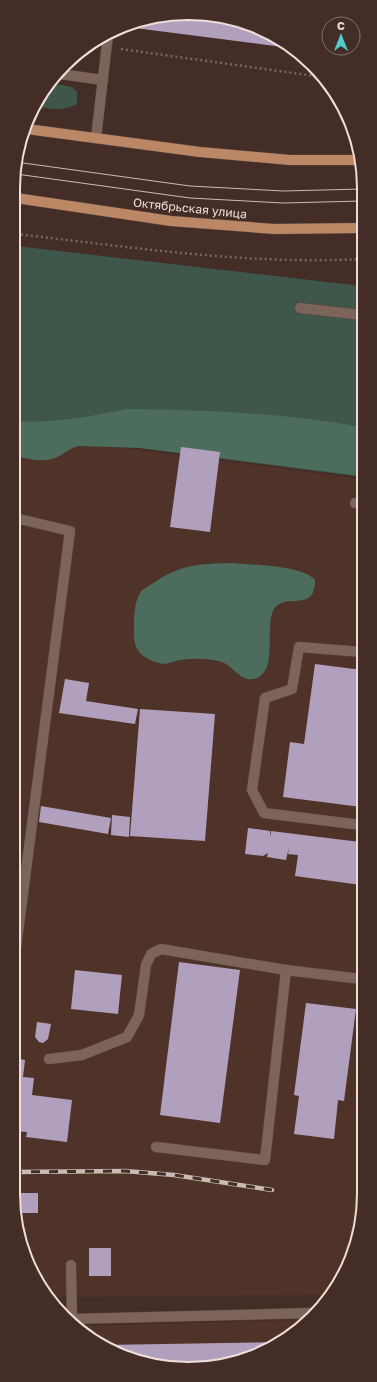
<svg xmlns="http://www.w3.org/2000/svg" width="377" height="1382" font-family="'Golos Text',sans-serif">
  <rect width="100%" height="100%" fill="#432d26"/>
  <g fill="#4f3328">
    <polygon points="15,434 362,479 361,1228 340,1281 329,1295 49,1297 26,1260 13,1193"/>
    <polygon points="306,1320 296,1333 245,1360 111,1351 78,1326"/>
  </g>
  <g fill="#3f564b">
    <path d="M51,83L72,87L77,92V104C63,112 51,108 36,107L42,91Z"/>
    <polygon points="16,246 362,286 362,477 15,432"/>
  </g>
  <g fill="#4c6d5d">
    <path d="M128,409C206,410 285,413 362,427V476L141,448L79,446C70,448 67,452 59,456C46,464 29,459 15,456V421C57,423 87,417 128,409Z"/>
    <path d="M232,563C252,565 302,565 315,580C315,615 284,590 273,611C265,629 277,666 259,677C242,686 234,666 222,662C209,658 194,658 180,660C175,661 168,664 162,664C158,663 149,660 145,657C135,651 133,639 134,628C134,617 134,603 140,593C142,589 149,586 152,584C180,564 199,564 232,563Z"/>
  </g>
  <g fill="#b1a0bd">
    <polygon points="154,16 223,16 266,31 290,48 127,27"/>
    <polygon points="181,447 220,452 210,532 170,527"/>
    <polygon points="315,664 362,670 361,807 283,797 290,742 304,744"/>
    <polygon points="65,679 89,683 86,701 138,709 135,724 59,713"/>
    <polygon points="140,709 215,714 205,841 130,836"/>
    <polygon points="41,806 111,818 108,834 39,822"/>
    <polygon points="112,815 130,817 129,837 111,835"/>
    <polygon points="248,828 270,831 270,837 271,831 360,842 361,836 361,885 295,876 298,855 288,854 289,847 286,860 267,857 268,853 263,856 245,854"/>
    <polygon points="179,962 240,970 220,1123 160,1115"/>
    <polygon points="75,970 122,975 118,1014 71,1009"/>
    <polygon points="306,1003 356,1009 344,1101 338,1100 334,1139 294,1134 299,1096 294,1095"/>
    <polygon points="37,1022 51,1024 48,1039 43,1043 39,1042 35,1037"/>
    <polygon points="13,1058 25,1060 23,1077 34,1078 32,1095 72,1100 67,1142 26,1137 27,1132 13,1131"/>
    <polygon points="13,1193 38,1193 38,1213 17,1213"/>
    <rect x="89" y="1248" width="22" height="28"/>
    <polygon points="278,1342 245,1360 177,1369 111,1351 103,1345"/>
  </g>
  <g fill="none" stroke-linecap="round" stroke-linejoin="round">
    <defs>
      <g id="lane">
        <polyline points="60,74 103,80"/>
        <polyline points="96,138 108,35"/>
        <polyline points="300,308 362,315"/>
        <polyline points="355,503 362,502"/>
        <polyline points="361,825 264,813 252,790 265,698 292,689 299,647 362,652"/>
        <polyline points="14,963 70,531 15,518"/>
        <polyline points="49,1059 82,1055 127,1037 139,1015 146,965 151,954 161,949 286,970"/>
        <polyline points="156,1147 265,1160 286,970 361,979"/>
        <polyline points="71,1265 72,1319"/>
      </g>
      <polyline id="street" points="69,1319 313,1313"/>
      <g id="primary">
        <polyline points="27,129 200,152 290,160 361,160"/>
        <polyline points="16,198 171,221 274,229 362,228"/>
      </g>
    </defs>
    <use href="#lane" stroke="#5c4943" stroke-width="11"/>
    <use href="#street" stroke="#5c4943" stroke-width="11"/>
    <use href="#primary" stroke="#5c4943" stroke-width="11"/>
    <g stroke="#7b6761" stroke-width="2.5" stroke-dasharray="2 3" stroke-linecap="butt">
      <polyline points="121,49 322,77"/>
      <path d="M16,234C131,247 246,265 362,259"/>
    </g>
    <use href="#lane" stroke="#7d645b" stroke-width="10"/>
    <use href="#street" stroke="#7d645b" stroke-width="10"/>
    <use href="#primary" stroke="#bb8765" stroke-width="10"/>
    <g stroke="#cbbbb5" stroke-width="1">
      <polyline points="16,162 190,186 283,191 362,189"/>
      <polyline points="16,174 190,198 283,203 362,201"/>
    </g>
    <defs>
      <polyline id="rail" points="13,1172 125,1171 174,1175 272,1190"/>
    </defs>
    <use href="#rail" stroke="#cbbbb5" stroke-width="4.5"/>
    <use href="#rail" stroke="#432d26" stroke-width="3" stroke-dasharray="9" stroke-linecap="butt"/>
  </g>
  <g text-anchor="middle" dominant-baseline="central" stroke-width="4" stroke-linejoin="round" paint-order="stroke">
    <g font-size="12" fill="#edded9" stroke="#432d26">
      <text transform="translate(190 208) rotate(6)">Октябрьская улица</text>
    </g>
  </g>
  <path d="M0 0H377V1382H0ZM188 20H189A168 168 0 0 1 357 188V1194A168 168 0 0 1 189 1362H188A168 168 0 0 1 20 1194V188A168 168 0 0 1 188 20Z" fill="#432d26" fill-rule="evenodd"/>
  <path fill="none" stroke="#edded9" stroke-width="2" d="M188 20H189A168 168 0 0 1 357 188V1194A168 168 0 0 1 189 1362H188A168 168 0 0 1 20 1194V188A168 168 0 0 1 188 20Z"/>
  <g transform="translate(341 36)"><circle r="19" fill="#432d26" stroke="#87746e"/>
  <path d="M0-3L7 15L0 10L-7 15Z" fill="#52cdcd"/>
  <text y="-6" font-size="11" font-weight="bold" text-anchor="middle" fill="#edded9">С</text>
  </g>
</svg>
